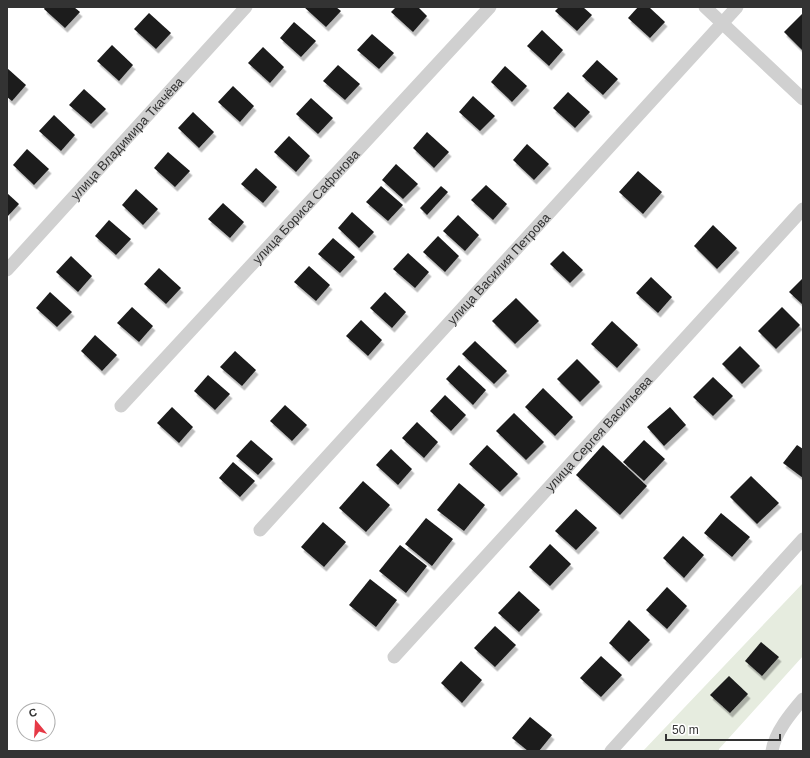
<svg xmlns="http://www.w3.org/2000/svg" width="810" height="758" font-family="Helvetica,sans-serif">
  <defs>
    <filter id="shadow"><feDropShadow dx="2.5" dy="4.5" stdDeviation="0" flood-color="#0004"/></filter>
  </defs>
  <rect width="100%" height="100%" fill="#fff"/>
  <polygon fill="#e6ecdf" points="803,583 803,656 719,749 719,751 643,751"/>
  <g fill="#1a1a1a" filter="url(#shadow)">
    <polygon points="45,7 74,7 80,12 65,28 44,9"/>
    <polygon points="304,7 336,7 341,11 326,27"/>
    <polygon points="396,7 418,7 427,16 413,32 391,12"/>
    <polygon points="559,7 583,7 592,15 577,31 555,11"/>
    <polygon points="638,7 649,7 665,22 650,38 628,18"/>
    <polygon points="149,13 171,33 156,49 134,29"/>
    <polygon points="803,13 803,51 784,32"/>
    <polygon points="294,22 316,41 301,57 280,38"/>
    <polygon points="542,30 563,50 549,66 527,46"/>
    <polygon points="372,34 394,53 379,69 357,50"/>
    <polygon points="112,45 133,65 119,81 97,61"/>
    <polygon points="263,47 284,67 270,83 248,63"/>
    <polygon points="597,60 618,79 603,95 582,76"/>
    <polygon points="338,65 360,84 345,100 323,81"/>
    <polygon points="505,66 527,86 512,102 491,82"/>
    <polygon points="7,68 26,85 12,101 7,97"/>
    <polygon points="233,86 254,106 240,122 218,102"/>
    <polygon points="84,89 106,109 91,124 69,105"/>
    <polygon points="568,92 590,112 575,128 553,108"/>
    <polygon points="473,96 495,116 480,131 459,112"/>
    <polygon points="311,98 333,118 318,134 296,114"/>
    <polygon points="193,112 214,132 199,148 178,128"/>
    <polygon points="54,115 75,135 61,151 39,131"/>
    <polygon points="427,132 449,152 434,168 413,148"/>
    <polygon points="289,136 310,156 296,172 274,152"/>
    <polygon points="527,144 549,164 534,180 513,160"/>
    <polygon points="27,149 49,169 34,185 13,165"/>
    <polygon points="168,152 190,171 175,187 154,168"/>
    <polygon points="396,164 418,184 403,199 382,180"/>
    <polygon points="256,168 277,187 263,203 241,184"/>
    <polygon points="638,171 662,192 643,214 619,192"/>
    <polygon points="486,185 507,204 493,220 471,200"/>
    <polygon points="381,186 403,205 388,221 366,202"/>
    <polygon points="441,186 448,192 427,215 420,208"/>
    <polygon points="136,189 158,209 143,225 122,205"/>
    <polygon points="7,193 19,204 7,217"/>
    <polygon points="223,203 244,222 230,238 208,219"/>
    <polygon points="352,212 374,232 359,248 338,228"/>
    <polygon points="458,215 479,235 465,251 443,231"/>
    <polygon points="109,220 131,239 116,255 95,236"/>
    <polygon points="713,225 737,248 717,269 694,246"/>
    <polygon points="438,236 459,256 445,272 423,252"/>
    <polygon points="333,238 355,257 340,273 318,254"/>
    <polygon points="563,251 583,270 570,283 550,264"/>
    <polygon points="408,253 429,272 415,288 393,269"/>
    <polygon points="71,256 92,276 78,292 56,272"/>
    <polygon points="309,266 330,285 316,301 294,282"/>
    <polygon points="159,268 181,288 166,304 144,284"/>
    <polygon points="651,277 672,297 658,313 636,293"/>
    <polygon points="803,278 803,305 789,292"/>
    <polygon points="50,292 72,312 57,327 36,308"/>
    <polygon points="385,292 406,312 392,328 370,308"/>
    <polygon points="516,298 539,321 515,344 492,321"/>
    <polygon points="132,307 153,326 139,342 117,323"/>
    <polygon points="782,307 800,325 776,349 758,331"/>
    <polygon points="361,320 382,340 368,356 346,336"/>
    <polygon points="612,321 638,345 617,368 591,344"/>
    <polygon points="95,335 117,355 102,371 81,351"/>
    <polygon points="475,341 507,371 494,384 462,354"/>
    <polygon points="740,346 760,366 742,384 722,364"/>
    <polygon points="235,351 256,370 242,386 220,367"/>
    <polygon points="577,359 600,382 580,402 557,379"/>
    <polygon points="459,365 486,390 473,405 446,379"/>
    <polygon points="208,375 230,394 215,410 194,391"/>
    <polygon points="713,377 733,396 713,416 693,397"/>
    <polygon points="543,388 573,417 555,436 525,407"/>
    <polygon points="445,395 466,415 451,431 430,411"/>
    <polygon points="285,405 307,425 292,441 270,421"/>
    <polygon points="172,407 193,427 179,443 157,423"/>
    <polygon points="670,407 686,425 664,446 647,427"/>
    <polygon points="514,413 544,442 526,460 496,431"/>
    <polygon points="417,422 438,442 424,458 402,438"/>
    <polygon points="251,440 273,459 258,475 236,456"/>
    <polygon points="644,440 665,459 644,481 623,462"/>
    <polygon points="487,445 518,474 500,492 469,464"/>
    <polygon points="603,445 647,486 620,515 576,475"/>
    <polygon points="797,445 803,449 803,478 783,463"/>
    <polygon points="391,449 412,469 398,485 376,465"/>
    <polygon points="233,462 255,481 240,497 219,478"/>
    <polygon points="751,476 779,503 757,524 730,497"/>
    <polygon points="363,481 390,505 366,532 339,508"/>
    <polygon points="459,483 485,505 464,531 437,510"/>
    <polygon points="576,509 597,528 576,550 555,531"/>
    <polygon points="721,513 750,537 732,557 704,533"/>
    <polygon points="426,518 453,539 432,566 405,544"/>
    <polygon points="323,522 346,542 324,567 301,547"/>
    <polygon points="683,536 704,555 684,578 663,558"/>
    <polygon points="550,544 571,564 550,586 529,567"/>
    <polygon points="400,545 427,566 406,593 379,571"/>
    <polygon points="370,579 397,600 376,627 349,605"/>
    <polygon points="667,587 687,606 667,629 646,610"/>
    <polygon points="519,591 540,610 519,632 498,613"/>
    <polygon points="629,620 650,640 629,662 609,643"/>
    <polygon points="495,626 516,645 495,667 474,648"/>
    <polygon points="761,642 779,657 762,676 745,661"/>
    <polygon points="601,656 622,675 601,697 580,678"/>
    <polygon points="461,661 482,680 462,703 441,683"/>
    <polygon points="729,676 748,694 730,713 710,695"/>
    <polygon points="530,717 552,735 539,751 528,751 512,738"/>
  </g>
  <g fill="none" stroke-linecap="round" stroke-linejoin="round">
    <g stroke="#d0d0d0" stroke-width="13">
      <polyline points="705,7 803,99"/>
      <path id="s1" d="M7,270L246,7"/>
      <path id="s2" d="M121,406L490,7"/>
      <path id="s3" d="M260,530L737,7"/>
      <path id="s4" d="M394,657L803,209"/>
      <polyline points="611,751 803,539"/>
      <path d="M772,751C775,732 791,713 803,699"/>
    </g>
  </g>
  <g text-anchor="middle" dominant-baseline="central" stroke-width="4" stroke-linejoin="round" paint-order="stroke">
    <g font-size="13" fill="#333" stroke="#fff">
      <text stroke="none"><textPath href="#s1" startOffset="178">улица Владимира Ткачёва</textPath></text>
      <text stroke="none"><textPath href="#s2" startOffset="272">улица Бориса Сафонова</textPath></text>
      <text stroke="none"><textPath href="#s3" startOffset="354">улица Василия Петрова</textPath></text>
      <text stroke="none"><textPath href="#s4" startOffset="303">улица Сергея Васильева</textPath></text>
    </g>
  </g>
  <rect width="810" height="758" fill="none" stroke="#333333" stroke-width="16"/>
  <g transform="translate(36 722) rotate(342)"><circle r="19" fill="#ffffff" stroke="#adadad"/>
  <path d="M0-3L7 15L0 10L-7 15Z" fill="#e63946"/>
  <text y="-6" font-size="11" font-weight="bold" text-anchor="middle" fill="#333333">С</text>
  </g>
  <path d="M666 734v6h114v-6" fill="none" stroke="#333333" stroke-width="2"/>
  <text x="672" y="734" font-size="12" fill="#333333" stroke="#ffffff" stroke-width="3" paint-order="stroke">50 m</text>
</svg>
